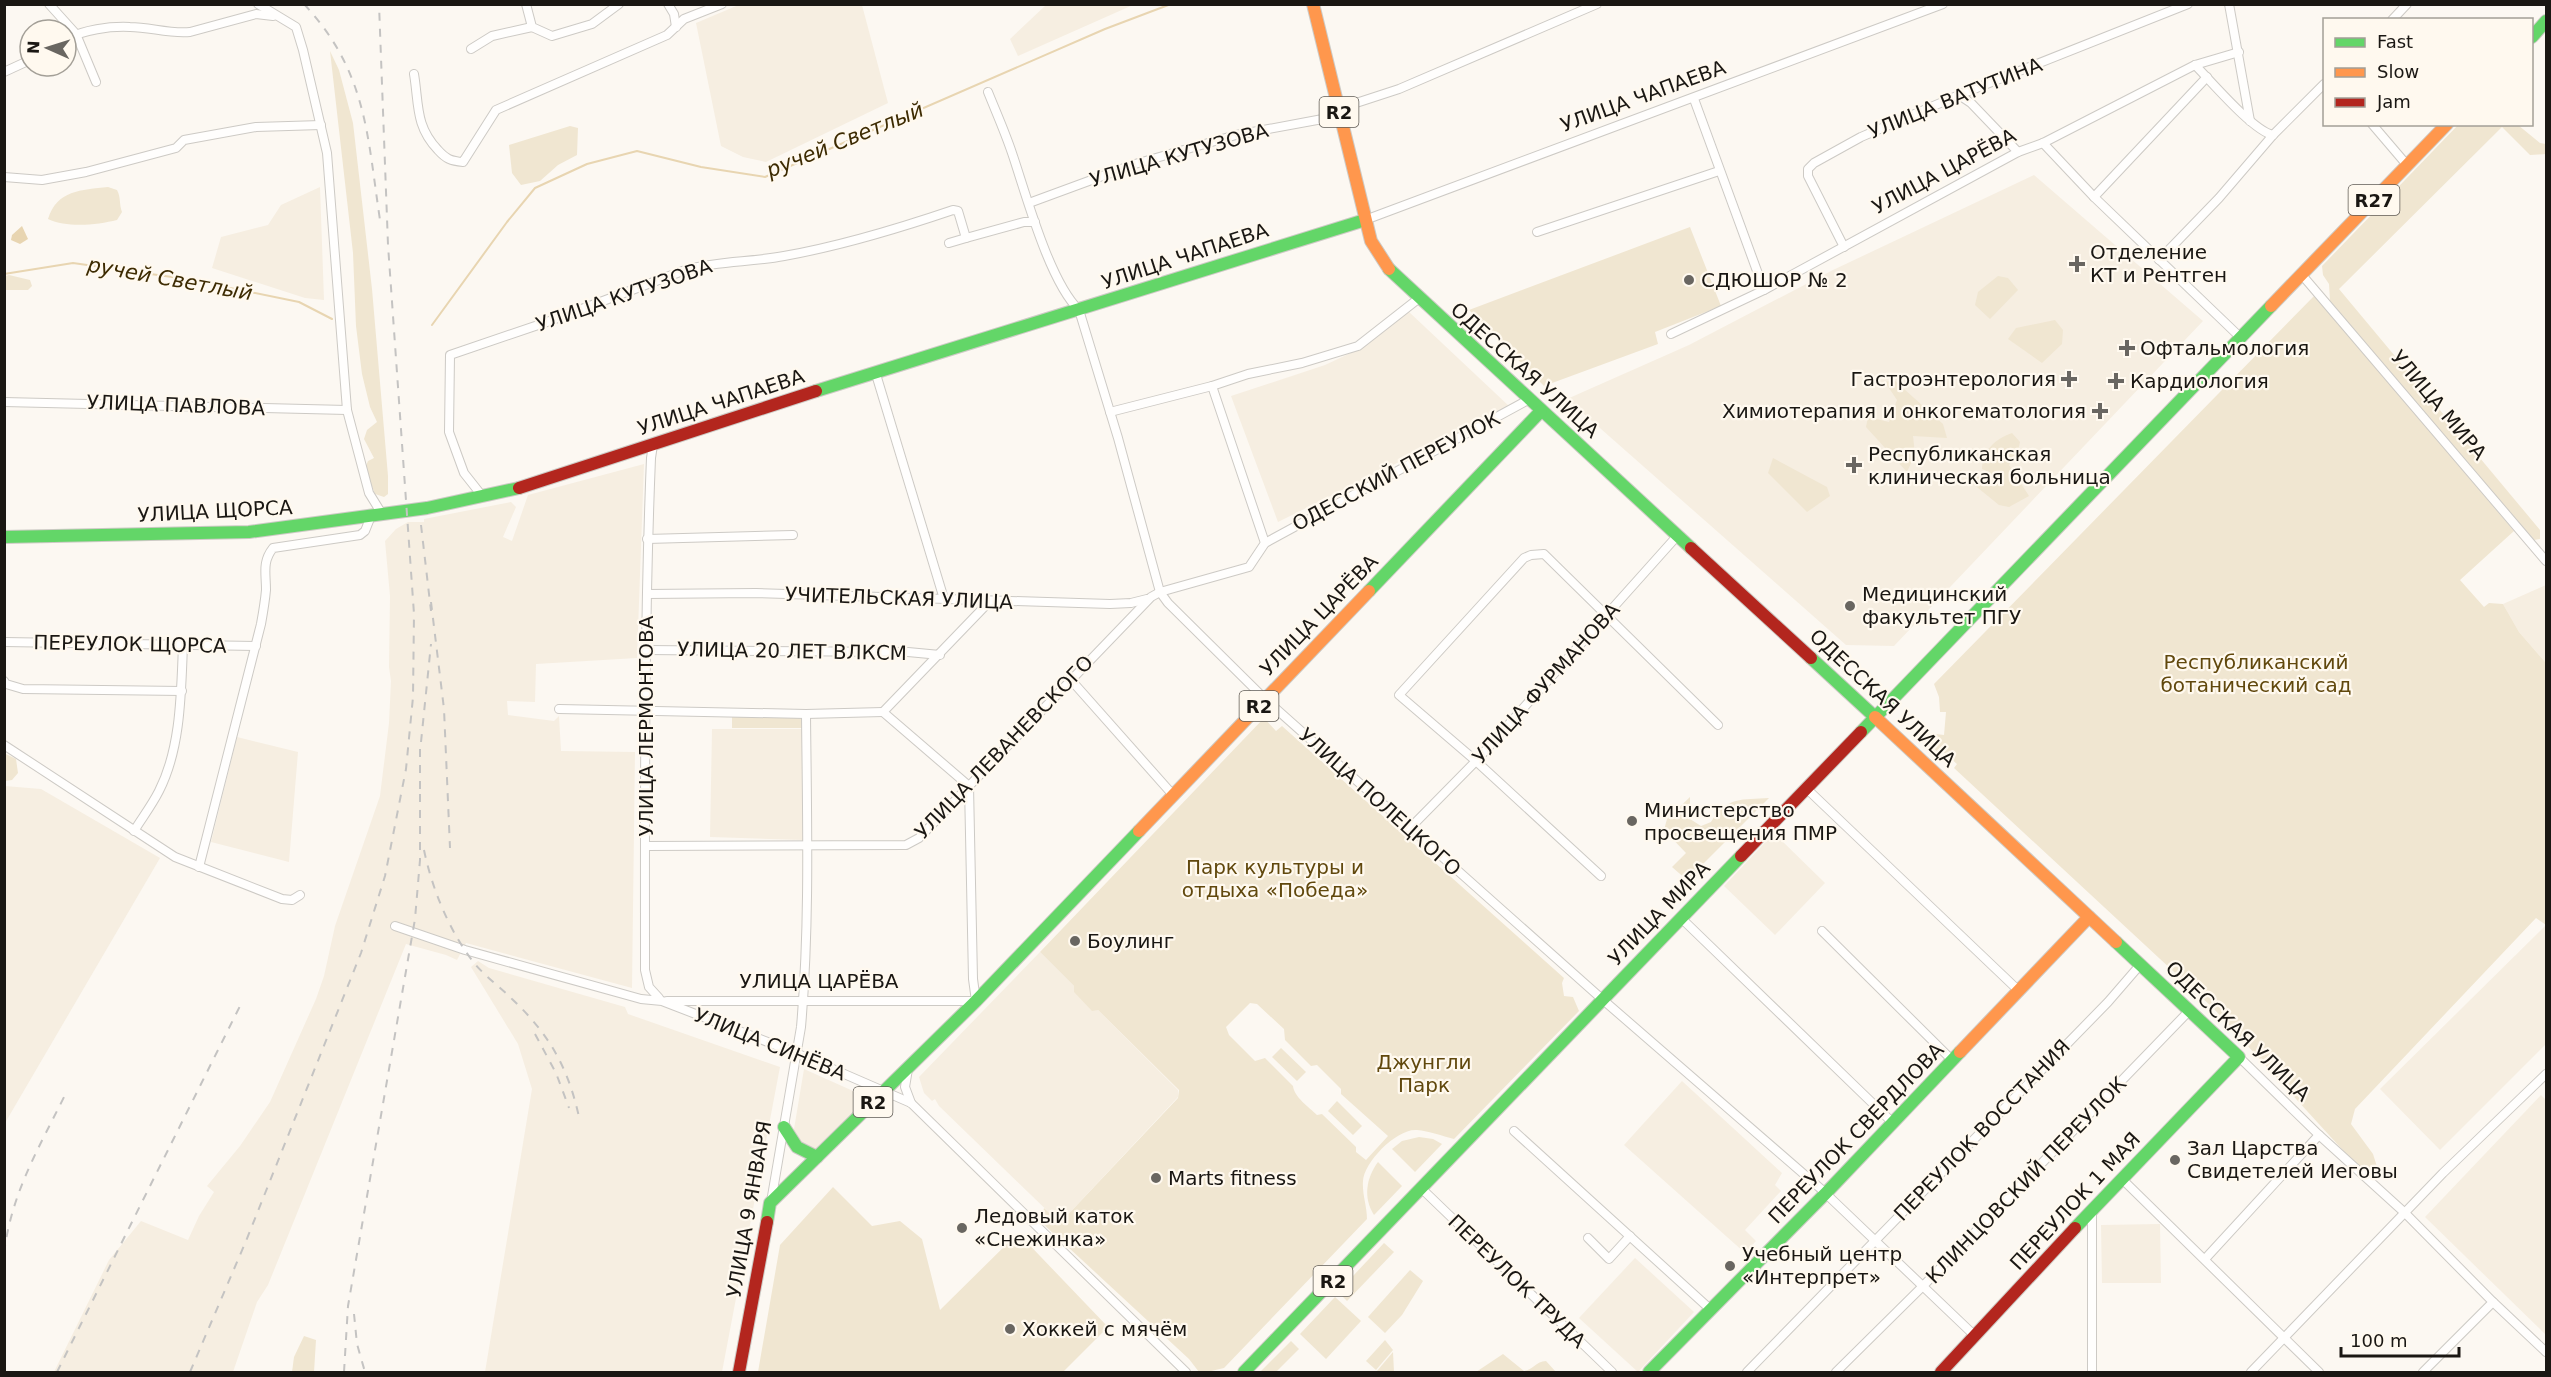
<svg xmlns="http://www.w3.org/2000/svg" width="2551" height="1377" font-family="'DejaVu Sans',sans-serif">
  <rect width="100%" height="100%" fill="#fcf8f2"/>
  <g fill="#f6eee1">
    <polygon points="741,4 862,5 888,103 766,162 743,157 721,146 696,23"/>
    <polygon points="1046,5 1046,4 1133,5 1018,56 1010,39"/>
    <polygon points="2034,175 2203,321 1894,646 1846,645 1567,399 1689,345 1833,270"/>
    <polygon points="320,187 324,300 305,298 212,268 221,237 268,225 281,205"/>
    <polygon points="1408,311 1510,407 1278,522 1231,396 1325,365 1357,350"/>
    <polygon points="644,464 637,658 536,664 535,702 507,701 508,715 554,721 559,716 561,751 635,752 632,988 466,943 457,960 446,955 406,944 268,1285 257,1302 233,1372 54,1372 109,1260 141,1221 188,1240 199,1216 214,1192 207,1186 240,1146 270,1102 316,999 324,976 335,926 380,796 389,723 391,681 389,667 390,596 385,541 396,529 408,522 424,522 424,519 511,502 516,507 503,537 512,541 528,495"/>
    <polygon points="2546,585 2546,663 2519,632 2503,604"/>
    <polygon points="712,729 806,729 803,840 710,837"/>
    <polygon points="237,737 298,752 289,862 211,842"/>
    <polygon points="5,786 41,789 160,858 5,1123"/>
    <polygon points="1774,833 1825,883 1775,935 1724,886"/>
    <polygon points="2545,926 2546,1044 2440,1150 2380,1089"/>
    <polygon points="1040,952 1178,1090 1178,1097 1060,1223 939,1106 935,1099 932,1101 924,1093 919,1077"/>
    <polygon points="478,961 489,968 625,1007 628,1014 780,1067 722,1372 485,1372 532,1089 518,1044 471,967"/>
    <polygon points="804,1069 871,1099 816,1153 793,1135"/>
    <polygon points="1682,1081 1782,1173 1775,1185 1781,1191 1745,1230 1756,1241 1745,1253 1624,1145"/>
    <polygon points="2541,1095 2546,1100 2546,1335 2425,1217"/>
    <polygon points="2160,1224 2161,1283 2102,1283 2101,1225"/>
    <polygon points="1635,1258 1694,1312 1638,1372 1579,1318"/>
  </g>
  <g fill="#f0e6d1" fill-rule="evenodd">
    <polygon points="330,51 339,70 353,123 372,289 388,476 388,494 384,497 375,494 365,468 368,461 374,458 364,439 367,430 377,422 370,407 362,374 356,326 353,253"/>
    <polygon points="2459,124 2518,125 2540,143 2546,144 2546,154 2530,155 2502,127 2339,289 2540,530 2540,539 2534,540 2330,301 2329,284 2323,275 2322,266"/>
    <polygon points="570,126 578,128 577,155 558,165 540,181 521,185 512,173 509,145"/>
    <path d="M108,187L117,190C121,197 119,204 122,212L117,220C97,225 67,228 48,219C57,190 81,190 108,187Z"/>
    <polygon points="1690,227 1721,306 1655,332 1658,344 1544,386 1469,310"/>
    <polygon points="9,275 30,280 32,286 28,290 5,290 5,276"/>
    <polygon points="1998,276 2008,278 2018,290 1990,319 1975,305 1978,292"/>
    <polygon points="2315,295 2514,531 2460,580 2484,607 2489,603 2503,604 2519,632 2546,663 2546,925 2536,918 2355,1109 2351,1124 2373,1154 2379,1173 2374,1179 2360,1169 2214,1009 1954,768 1957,764 1942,751 1939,753 1931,746 1936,734 1944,735 1946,712 1940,712 1939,697 1934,684"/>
    <polygon points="2055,320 2063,330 2062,344 2042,363 2008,339 2016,328"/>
    <polygon points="1894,380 1943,424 1947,438 1913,436 1915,454 1907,472 1866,427 1868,417 1889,422 1897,400 1885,382"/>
    <path d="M2012,433L2020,442L2017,455L2009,465L2029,496L2009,507L1999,505L1962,475L1960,470L1989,481L1991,473L1982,469C1983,450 1995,439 2012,433Z"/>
    <polygon points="1773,458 1827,487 1830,496 1807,512 1768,473"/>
    <rect x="732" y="713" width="72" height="15"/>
    <path d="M1264,718L1276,731L1282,726L1564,978L1562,983L1564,996L1573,997L1579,1011L1454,1139C1442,1136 1429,1131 1417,1130C1397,1128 1364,1162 1363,1181C1362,1194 1367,1206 1367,1219L1224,1368L1207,1372H1199L1189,1359L1041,1222L1044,1208L1060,1223L1178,1098L1179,1090L1098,1010L1092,1011L1074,992V986L1040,952ZM1250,1003L1257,1004L1284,1029L1285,1040L1311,1066L1317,1065L1341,1089V1094L1388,1136L1366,1160L1356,1152V1147L1322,1114L1317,1115C1309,1107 1294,1097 1293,1086L1265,1058L1255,1061L1229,1035L1226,1027Z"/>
    <polygon points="4,753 16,759 18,773 12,780 5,781"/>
    <path d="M1690,797V819L1701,826L1711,822C1727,796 1742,800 1769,798L1687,880L1672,867L1686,853L1664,830L1667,819Z"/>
    <polygon points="1281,1048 1306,1072 1297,1081 1272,1057"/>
    <polygon points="1337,1101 1362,1126 1353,1135 1328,1111"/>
    <polygon points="1419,1137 1433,1139 1442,1144 1415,1172 1392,1149 1402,1141"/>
    <path d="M1378,1162L1402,1186L1374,1215C1363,1198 1366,1178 1378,1162Z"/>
    <polygon points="833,1187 872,1226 900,1221 922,1239 940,1310 1018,1233 1108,1327 1063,1372 758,1372 780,1245"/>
    <polygon points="1384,1243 1394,1252 1347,1301 1338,1292"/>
    <polygon points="1410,1270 1423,1281 1402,1315 1385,1333 1368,1317"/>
    <polygon points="1335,1297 1361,1321 1326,1359 1300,1334"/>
    <polygon points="304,1336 316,1340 314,1372 292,1372 294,1357"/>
    <polygon points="1385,1340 1393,1350 1376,1370 1366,1361"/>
    <polygon points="1291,1341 1299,1349 1276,1372 1260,1372"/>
    <polygon points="1393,1352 1394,1372 1378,1372 1377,1371"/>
    <path d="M1503,1354L1524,1371C1533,1370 1536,1361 1546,1361L1556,1372H1476Z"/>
  </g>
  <polygon fill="#e8d5b1" points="22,226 28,239 20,244 11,240 12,235"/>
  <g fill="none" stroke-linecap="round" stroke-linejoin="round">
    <g stroke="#e8d5b1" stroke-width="2">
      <polyline points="4,274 73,263 186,279 299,302 332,319"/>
      <polyline points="432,325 507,222 535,188 587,164 637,151 701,167 765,177 1105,29 1171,4"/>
    </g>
    <defs>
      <g id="street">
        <polyline points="49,4 76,34 96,82"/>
        <polyline points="258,4 296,27 303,50 327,153 347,410 369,493 382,514"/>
        <polyline points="526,4 532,27 552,36 592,24 619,4"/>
        <polyline points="668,4 674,14 676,27"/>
        <polyline points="2229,4 2250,121"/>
        <polyline points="2392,20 2407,4"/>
        <path d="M66,39C84,30 109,26 130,27C150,27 169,34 190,32L256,14L273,16"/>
        <polyline points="471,49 492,36 532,27"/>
        <path d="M2195,65C2211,81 2253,131 2273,135"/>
        <polyline points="4,72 30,60"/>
        <path d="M414,74C419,104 415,126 438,150C446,159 451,161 463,162L496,110L667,35L684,19L722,4"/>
        <path d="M988,92C996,112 1005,132 1012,153C1026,194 1049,281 1079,310L1118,438L1160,592L1168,603L1265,699L1602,999L1821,1189L1975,1336"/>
        <polyline points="1959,95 1971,103 2018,152"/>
        <polyline points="1694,99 1764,290"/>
        <polyline points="2372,124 2407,165"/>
        <polyline points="2043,143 2094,197 2241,338"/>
        <polyline points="4,177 42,180 86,172 176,148 184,140 256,127 321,125"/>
        <polyline points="2094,197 2207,77"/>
        <polyline points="1029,203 1135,164 1236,135 1328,118 1350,105 1399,89 1597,4"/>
        <polyline points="1365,220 1943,4"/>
        <polyline points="1537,232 1719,171"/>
        <polyline points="949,243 966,238"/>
        <polyline points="1844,247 1808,176 1808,169 1814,163 1861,137 1959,95 2188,4"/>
        <polyline points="2159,260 2219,198 2273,135 2324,84"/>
        <polyline points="2302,275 2546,561"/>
        <polyline points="1671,334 1764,290 2018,152 2043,143 2195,65 2239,52"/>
        <polyline points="875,371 944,599"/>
        <polyline points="4,402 347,410"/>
        <polyline points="1110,412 1212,386 1248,374 1302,363 1358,346 1418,299"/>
        <path d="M653,445L651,458C644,629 645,800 645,970L649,987L659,998"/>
        <path d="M483,497L464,473L449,432L450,355L547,322L688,269C720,261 752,262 784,256C841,246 897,229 953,210L958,211L966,238L1024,222H1035"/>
        <polyline points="647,539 793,535"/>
        <polyline points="1265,543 1528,400"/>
        <polyline points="647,594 756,593 1110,604 1131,603 1147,599"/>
        <polyline points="4,642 256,646"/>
        <polyline points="645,650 908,652 940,655"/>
        <polyline points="1071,680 1173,795"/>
        <polyline points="4,681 6,684 23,689 182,691"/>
        <polyline points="559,709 806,714 883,712"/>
        <polyline points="883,712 989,602"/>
        <polyline points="883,712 969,786"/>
        <polyline points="4,745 175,857 282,899 292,900 300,895"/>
        <polyline points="1807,789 2019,991"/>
        <polyline points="1410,828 1476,761 1678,535"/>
        <path d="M134,831C142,818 152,805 159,791C181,748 181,693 183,645"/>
        <polyline points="645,846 906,845 919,838 1151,597 1160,592 1249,567 1265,543 1212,386"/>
        <path d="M199,867L261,624C263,613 265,601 266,590C266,573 262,562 273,548L360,535L365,531L371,516"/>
        <polyline points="1601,876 1476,761 1399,695 1524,558 1531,555 1544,554 1718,725"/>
        <polyline points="1681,918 1893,1123"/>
        <polyline points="395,926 465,950 641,999 662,1001 796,1053 911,1103 1186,1372"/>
        <polyline points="1822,931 1953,1061"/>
        <polyline points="667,1001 976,1001 973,979 969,786"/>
        <polyline points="2239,1057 2319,1135 2405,1213 2493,1302 2546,1352"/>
        <polyline points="908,1069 905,1087 911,1103"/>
        <polyline points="1514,1131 1710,1309"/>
        <polyline points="2122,1179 2319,1372"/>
        <polyline points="1422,1189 1612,1372"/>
        <path d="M771,1202L801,1027C810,923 807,818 806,714"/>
        <polyline points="1588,1238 1609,1259 1630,1236"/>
        <polyline points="2205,1259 2319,1135"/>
        <polyline points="1747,1372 2108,1002 2140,965"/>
        <polyline points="1836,1372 1923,1286 2189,1011"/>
        <polyline points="2092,1372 2092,1209"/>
        <polyline points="2251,1372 2443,1173 2546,1074"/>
        <polyline points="2423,1372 2493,1302"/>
      </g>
      <g id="fast">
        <polyline points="2532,37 2546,21"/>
        <polyline points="1389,269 1691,548"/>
        <polyline points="816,391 1365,220"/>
        <polyline points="4,537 249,532 427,508 519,488"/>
        <polyline points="1369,591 1541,411"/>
        <polyline points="1811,658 1875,717"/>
        <polyline points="1861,732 2271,306"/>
        <polyline points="784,1127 797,1147 817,1157"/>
        <polyline points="767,1222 770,1203 976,1001 1139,831"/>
        <polyline points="2075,1228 2239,1057 2116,942"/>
        <polyline points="1244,1372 1741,856"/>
        <polyline points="1649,1372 1826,1193 1960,1052"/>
      </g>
      <g id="slow">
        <polyline points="1313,4 1371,241 1389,269"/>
        <polyline points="2271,306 2447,124"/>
        <polyline points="1875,717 2116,942"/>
        <polyline points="1139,831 1369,591"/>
        <polyline points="1960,1052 2089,917"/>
      </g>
      <g id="jam">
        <polyline points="519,488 816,391"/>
        <polyline points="1691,548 1811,658"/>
        <polyline points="1741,856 1861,732"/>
        <polyline points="739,1372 767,1222"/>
        <polyline points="1941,1372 2075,1228"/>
      </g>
    </defs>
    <use href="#street" stroke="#cdcac5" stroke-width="10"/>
    <use href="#fast" stroke="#cdcac5" stroke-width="14"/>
    <use href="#slow" stroke="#cdcac5" stroke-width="14"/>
    <use href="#jam" stroke="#cdcac5" stroke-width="14"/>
    <use href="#street" stroke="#fffefd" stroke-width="8"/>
    <use href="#fast" stroke="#63d668" stroke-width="12"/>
    <use href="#slow" stroke="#ff974d" stroke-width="12"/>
    <use href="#jam" stroke="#b3261e" stroke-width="12"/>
    <g stroke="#c4c3c2" stroke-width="2" stroke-dasharray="8 8" stroke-linecap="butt">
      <path d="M304,4C367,72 367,134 380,220"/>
      <polyline points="421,525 431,611"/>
      <polyline points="431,602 444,709 450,848"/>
      <polyline points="421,742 431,644"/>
      <polyline points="420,749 420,797"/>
      <path d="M424,850C432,889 450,933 475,964C486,977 500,987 512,999C549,1034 568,1067 579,1117"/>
      <polyline points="535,1034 556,1073 569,1108"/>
      <path d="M4,1253C12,1191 39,1148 66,1093"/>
      <polyline points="354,1314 357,1344 365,1372"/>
      <polyline points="57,1372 242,1002"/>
      <polyline points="190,1372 246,1241 361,953 385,876 406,769 413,697 414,614 388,245 379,4"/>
      <polyline points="344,1372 348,1306 415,919 420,860 420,789"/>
    </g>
  </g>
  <g fill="#696661" stroke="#fff9ef" stroke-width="2">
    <path d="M2074 255h6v6h6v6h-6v6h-6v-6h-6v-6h6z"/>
    <circle cx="1689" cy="280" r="6"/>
    <path d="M2124 339h6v6h6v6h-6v6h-6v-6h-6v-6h6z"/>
    <path d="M2066 370h6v6h6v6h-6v6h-6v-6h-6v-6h6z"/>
    <path d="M2113 372h6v6h6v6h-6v6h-6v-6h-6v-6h6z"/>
    <path d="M2097 402h6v6h6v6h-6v6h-6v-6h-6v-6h6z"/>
    <path d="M1851 456h6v6h6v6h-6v6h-6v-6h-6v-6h6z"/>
    <circle cx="1850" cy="606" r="6"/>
    <circle cx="1632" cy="821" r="6"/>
    <circle cx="1075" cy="941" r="6"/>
    <circle cx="2175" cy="1160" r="6"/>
    <circle cx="1156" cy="1178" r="6"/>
    <circle cx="962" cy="1228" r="6"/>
    <circle cx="1730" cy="1266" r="6"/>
    <circle cx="1010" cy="1329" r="6"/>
  </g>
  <g text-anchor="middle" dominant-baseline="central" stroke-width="4.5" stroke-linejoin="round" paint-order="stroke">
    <g fill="#fff9ef" stroke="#5f5b55" stroke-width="1.5">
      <rect x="1319.5" y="97" width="39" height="30" rx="4.5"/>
      <rect x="2348.5" y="185" width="51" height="30" rx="4.5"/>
      <rect x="1239.5" y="691" width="39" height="30" rx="4.5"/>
      <rect x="853.5" y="1087" width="39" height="30" rx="4.5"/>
      <rect x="1313.5" y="1266" width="39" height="30" rx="4.5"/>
    </g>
    <g font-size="18" font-weight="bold" fill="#1a1713">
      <text x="1339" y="112">R2</text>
      <text x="2374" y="200">R27</text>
      <text x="1259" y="706">R2</text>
      <text x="873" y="1102">R2</text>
      <text x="1333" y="1281">R2</text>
    </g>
    <g font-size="20" fill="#1a1713" stroke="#fff9ef">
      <text transform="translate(1643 96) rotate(-20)">УЛИЦА ЧАПАЕВА</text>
      <text transform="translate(1955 98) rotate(-22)">УЛИЦА ВАТУТИНА</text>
      <text transform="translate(1179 155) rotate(-16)">УЛИЦА КУТУЗОВА</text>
      <text transform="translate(1944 171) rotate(-28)">УЛИЦА ЦАРЁВА</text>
      <text transform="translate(1185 256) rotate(-18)">УЛИЦА ЧАПАЕВА</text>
      <text transform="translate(624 295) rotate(-19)">УЛИЦА КУТУЗОВА</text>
      <text transform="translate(1525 370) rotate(42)">ОДЕССКАЯ УЛИЦА</text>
      <text transform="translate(721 402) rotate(-18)">УЛИЦА ЧАПАЕВА</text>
      <text transform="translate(176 405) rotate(2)">УЛИЦА ПАВЛОВА</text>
      <text transform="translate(2439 405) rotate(50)">УЛИЦА МИРА</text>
      <text transform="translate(1396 471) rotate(-28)">ОДЕССКИЙ ПЕРЕУЛОК</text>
      <text transform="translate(215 511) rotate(-3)">УЛИЦА ЩОРСА</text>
      <text transform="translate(899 598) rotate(2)">УЧИТЕЛЬСКАЯ УЛИЦА</text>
      <text transform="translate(1319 615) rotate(-46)">УЛИЦА ЦАРЁВА</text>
      <text transform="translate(130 644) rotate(1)">ПЕРЕУЛОК ЩОРСА</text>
      <text transform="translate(792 651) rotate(1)">УЛИЦА 20 ЛЕТ ВЛКСМ</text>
      <text transform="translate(1546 683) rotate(-48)">УЛИЦА ФУРМАНОВА</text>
      <text transform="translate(1883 698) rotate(43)">ОДЕССКАЯ УЛИЦА</text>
      <text transform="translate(646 726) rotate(-90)">УЛИЦА ЛЕРМОНТОВА</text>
      <text transform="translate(1004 747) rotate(-46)">УЛИЦА ЛЕВАНЕВСКОГО</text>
      <text transform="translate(1380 802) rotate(42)">УЛИЦА ПОЛЕЦКОГО</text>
      <text transform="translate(1659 913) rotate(-46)">УЛИЦА МИРА</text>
      <text x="819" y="981">УЛИЦА ЦАРЁВА</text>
      <text transform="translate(2238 1031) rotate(44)">ОДЕССКАЯ УЛИЦА</text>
      <text transform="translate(770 1044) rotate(22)">УЛИЦА СИНЁВА</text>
      <text transform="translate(1982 1130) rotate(-46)">ПЕРЕУЛОК ВОССТАНИЯ</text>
      <text transform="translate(1856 1133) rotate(-46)">ПЕРЕУЛОК СВЕРДЛОВА</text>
      <text transform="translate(2026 1180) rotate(-46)">КЛИНЦОВСКИЙ ПЕРЕУЛОК</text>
      <text transform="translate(2075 1201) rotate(-47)">ПЕРЕУЛОК 1 МАЯ</text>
      <text transform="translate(749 1209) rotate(-80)">УЛИЦА 9 ЯНВАРЯ</text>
      <text transform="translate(1517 1281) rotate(44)">ПЕРЕУЛОК ТРУДА</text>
    </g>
    <g font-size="20" fill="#1a1713" stroke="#fff9ef" text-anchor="start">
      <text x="2090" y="252">Отделение<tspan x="2090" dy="23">КТ и Рентген</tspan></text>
      <text x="1701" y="280">СДЮШОР № 2</text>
      <text x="2140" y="348">Офтальмология</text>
      <text x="2056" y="379" text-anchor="end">Гастроэнтерология</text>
      <text x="2130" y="381">Кардиология</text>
      <text x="2086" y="411" text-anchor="end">Химиотерапия и онкогематология</text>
      <text x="1868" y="454">Республиканская<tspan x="1868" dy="23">клиническая больница</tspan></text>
      <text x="1862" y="594">Медицинский<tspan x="1862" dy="23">факультет ПГУ</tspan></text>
      <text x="1644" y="810">Министерство<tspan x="1644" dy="23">просвещения ПМР</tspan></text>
      <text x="1087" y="941">Боулинг</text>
      <text x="2187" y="1148">Зал Царства<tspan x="2187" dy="23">Свидетелей Иеговы</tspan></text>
      <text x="1168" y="1178">Marts fitness</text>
      <text x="974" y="1216">Ледовый каток<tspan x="974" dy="23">«Снежинка»</tspan></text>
      <text x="1742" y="1254">Учебный центр<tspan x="1742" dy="23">«Интерпрет»</tspan></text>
      <text x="1022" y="1329">Хоккей с мячём</text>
    </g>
    <g font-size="20" fill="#61480d" stroke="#fff9ef">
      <text x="2256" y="662">Республиканский<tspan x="2256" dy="23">ботанический сад</tspan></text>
      <text x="1275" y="867">Парк культуры и<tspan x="1275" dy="23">отдыха «Победа»</tspan></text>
      <text x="1424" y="1062">Джунгли<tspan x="1424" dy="23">Парк</tspan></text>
    </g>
    <g font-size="21" font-style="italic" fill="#3d2b02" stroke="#fff9ef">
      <text transform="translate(845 140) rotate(-22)">ручей Светлый</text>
      <text transform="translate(170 279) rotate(10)">ручей Светлый</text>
    </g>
  </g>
  <rect width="2551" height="1377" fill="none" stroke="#1a1713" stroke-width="12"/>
  <rect x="2323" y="18" width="210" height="108" fill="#fff9ef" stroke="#a39f97" stroke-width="1.5"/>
  <rect x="2335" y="38" width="30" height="9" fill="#63d668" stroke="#a39f97" stroke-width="1.5"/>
  <text x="2377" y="48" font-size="18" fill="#1a1713">Fast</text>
  <rect x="2335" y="68" width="30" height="9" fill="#ff974d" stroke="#a39f97" stroke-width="1.5"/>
  <text x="2377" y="78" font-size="18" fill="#1a1713">Slow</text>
  <rect x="2335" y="98" width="30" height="9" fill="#b3261e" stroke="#a39f97" stroke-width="1.5"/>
  <text x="2377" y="108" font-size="18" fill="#1a1713">Jam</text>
  <g transform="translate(48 48) rotate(273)"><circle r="28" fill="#fff9ef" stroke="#a39f97" stroke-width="1.5"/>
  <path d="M0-4.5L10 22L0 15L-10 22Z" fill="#696661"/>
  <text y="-9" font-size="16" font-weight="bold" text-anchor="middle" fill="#1a1713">N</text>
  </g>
  <path d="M2341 1347v9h118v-9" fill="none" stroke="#1a1713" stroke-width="3"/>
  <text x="2350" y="1347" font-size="18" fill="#1a1713" stroke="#fff9ef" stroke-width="4.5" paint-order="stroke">100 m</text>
</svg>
